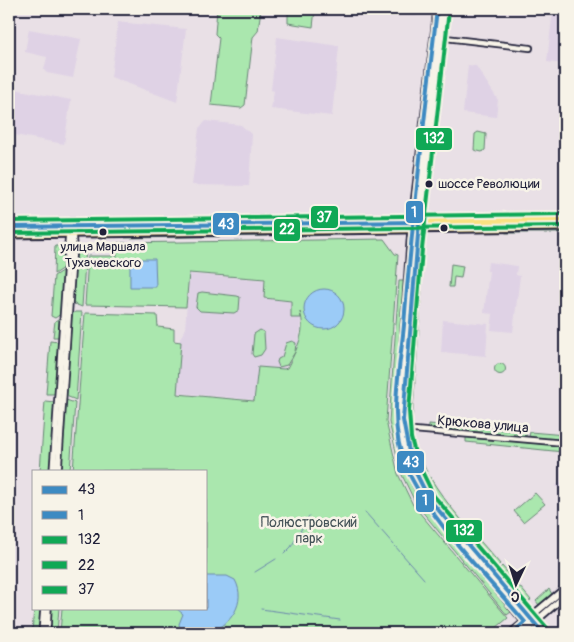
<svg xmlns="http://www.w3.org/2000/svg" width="574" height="642" font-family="Pangolin,sans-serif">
  <rect width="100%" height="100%" fill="#e9e0e6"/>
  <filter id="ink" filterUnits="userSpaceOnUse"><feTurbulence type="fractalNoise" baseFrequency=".02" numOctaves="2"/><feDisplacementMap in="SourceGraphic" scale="10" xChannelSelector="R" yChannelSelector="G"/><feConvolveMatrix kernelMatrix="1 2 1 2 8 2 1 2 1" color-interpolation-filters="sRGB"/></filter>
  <g filter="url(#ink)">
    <g fill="#dfd2e5">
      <polygon points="378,9 423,9 423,12 416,16 378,12"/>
      <polygon points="553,9 565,9 565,64 547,62"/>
      <polygon points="118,22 186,29 177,102 111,77"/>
      <polygon points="29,29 81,39 73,78 47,73 44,70 47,57 25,52"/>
      <polygon points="277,37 339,46 332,116 271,109 274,91 271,90"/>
      <polygon points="468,65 476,66 498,100 496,117 463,113"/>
      <polygon points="9,88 71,100 64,144 9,134"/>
      <polygon points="206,121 241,125 252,135 249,186 192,185 199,128"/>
      <polygon points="488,262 517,266 516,275 520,276 513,332 491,330 493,314 484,313 489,271 487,271"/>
      <polygon points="189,274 265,280 263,298 295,302 298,306 301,318 299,346 284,369 258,367 254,400 177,393 180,338 185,330"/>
      <polygon points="443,320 488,324 486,356 441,352"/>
      <polygon points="565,478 565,498 556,486"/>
    </g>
    <g fill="#aae7ae" stroke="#668474">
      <polygon points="217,9 261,9 258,31 253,37 245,105 241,108 211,105 219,38 215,34"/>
      <polygon points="288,9 315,9 313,27 288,23"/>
      <polygon points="478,132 486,134 485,150 482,152 474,150 475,134"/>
      <polygon points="557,212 558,216 503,217 503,213"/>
      <polygon points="499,213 499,217 436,218 436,214"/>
      <rect x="506" y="231" width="59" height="2"/>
      <polygon points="360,234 276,237 275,235"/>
      <polygon points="268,235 268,236 125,238 125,237"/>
      <path d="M384,239L395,254L398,255L386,421L398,474L413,505L508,618L490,633H60L62,608H206V471H73L85,313L157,315L158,327L174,329V341L181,342L177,394L254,401L258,367L284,369L287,368C296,351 307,331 300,312L301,318H291V301L264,298L265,279L189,273L186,307L85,305L88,256H117V243Z"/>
      <polygon points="55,246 66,246 63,268 54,274"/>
      <polygon points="76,246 86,247 82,307 72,303"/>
      <polygon points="419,249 424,253 422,288 415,287"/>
      <polygon points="451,264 463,266 461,278 454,277 453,287 449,287"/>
      <polygon points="65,269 61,314 55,318 51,316 54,276"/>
      <polygon points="399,281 405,281 395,421 403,467 422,504 511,612 507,615 416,504 401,473 389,422"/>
      <polygon points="415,291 422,291 412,423 406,423"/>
      <polygon points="202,292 237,296 240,297 239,310 234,313 200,311 196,307 198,293"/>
      <polygon points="75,312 82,312 76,400 66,396 71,315"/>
      <polygon points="61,317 60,337 53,337 55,321"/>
      <polygon points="260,330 264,332 265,349 261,355 254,357 252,354 254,334"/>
      <polygon points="50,341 59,342 56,394 46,394"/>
      <polygon points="292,341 296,343 295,352 287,365 279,367 277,362 278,359 282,357 286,343"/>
      <circle cx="500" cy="369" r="5.5"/>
      <polygon points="66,400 75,403 70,471 61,471"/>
      <polygon points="45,401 55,402 51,471 40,471"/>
      <polygon points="429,424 464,427 463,431 429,428"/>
      <polygon points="467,427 527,432 526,436 467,431"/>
      <polygon points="530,432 565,435 565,440 529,437"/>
      <path d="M409,433H412C424,486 466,523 500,564L494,569L486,564C450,521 420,493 408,436Z"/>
      <polygon points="466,437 563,446 563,452 466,442"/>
      <polygon points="535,493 545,504 523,522 514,511"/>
      <polygon points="502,566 531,600 526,603 496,572"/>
      <polygon points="549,589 552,594 539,605 536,601"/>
      <polygon points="34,607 41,608 40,633 32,633"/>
      <polygon points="51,608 59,608 57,633 50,633"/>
    </g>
    <g fill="#9bcbf7" stroke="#6b87ac">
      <polygon points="130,259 155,259 156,287 130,287"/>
      <circle cx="324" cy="309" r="20"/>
      <path d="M206,576H227L235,580C247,602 231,625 209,633C201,636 189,633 181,633L179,624L183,614L176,608H206Z"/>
    </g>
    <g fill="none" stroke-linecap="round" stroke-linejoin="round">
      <g stroke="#6b87ac" stroke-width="1">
        <polyline points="365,512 424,579"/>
        <polyline points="284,554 291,547 309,516"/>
        <polyline points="255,572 276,559"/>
        <polyline points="261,609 340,620"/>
      </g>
      <defs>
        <g id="minor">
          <polyline points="437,37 530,48"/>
          <polyline points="402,429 565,443"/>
        </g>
        <g id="tertiary">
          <path d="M437,9L411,229L398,411C397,478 435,515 475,563C495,586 514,610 534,633"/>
          <polyline points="443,9 416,248 403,411 405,439 411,463 429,499 543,633"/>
          <polyline points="53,471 69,231"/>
          <polyline points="58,471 73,245 72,230"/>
          <polyline points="42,633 44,608"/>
          <polyline points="47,633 48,608"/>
          <polyline points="511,633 565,588"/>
          <polyline points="522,633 565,596"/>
        </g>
        <g id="primary">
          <polyline points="9,227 565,220"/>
          <polyline points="9,234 565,227"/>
        </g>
      </defs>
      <use href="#minor" stroke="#22223b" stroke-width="8"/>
      <use href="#tertiary" stroke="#22223b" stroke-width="9"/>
      <use href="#primary" stroke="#22223b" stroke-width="11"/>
      <use href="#minor" stroke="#f7f3e8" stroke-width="4.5"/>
      <use href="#tertiary" stroke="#f7f3e8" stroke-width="5.5"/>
      <use href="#primary" stroke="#f9e181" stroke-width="7"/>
      <defs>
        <polyline id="bus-1" points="9,227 419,222 403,420 411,463 429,499 543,633"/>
        <path id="bus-2" d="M437,9C425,114 412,219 404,325C400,369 387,424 406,467C430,521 486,576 525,622L518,628"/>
        <polyline id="bus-3" points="449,10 422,249 409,411 411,438 417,461 434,496 548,629"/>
        <polyline id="bus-4" points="9,233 565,226"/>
        <polyline id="bus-5" points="9,221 565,214"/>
      </defs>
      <use href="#bus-1" stroke="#f7f3e8" stroke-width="8"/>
      <use href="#bus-2" stroke="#f7f3e8" stroke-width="8"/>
      <use href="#bus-3" stroke="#f7f3e8" stroke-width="8"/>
      <use href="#bus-4" stroke="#f7f3e8" stroke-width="8"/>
      <use href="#bus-5" stroke="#f7f3e8" stroke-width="8"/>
      <use href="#bus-1" stroke="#3d8ac2" stroke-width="4"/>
      <use href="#bus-2" stroke="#3d8ac2" stroke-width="4"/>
      <use href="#bus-3" stroke="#10a855" stroke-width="4"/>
      <use href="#bus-4" stroke="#10a855" stroke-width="4"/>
      <use href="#bus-5" stroke="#10a855" stroke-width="4"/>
    </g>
  </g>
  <g fill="#22223b" stroke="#f7f3e8" stroke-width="2">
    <circle cx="429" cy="184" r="4.5"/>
    <circle cx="444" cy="228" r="4.5"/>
    <circle cx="103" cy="232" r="4.5"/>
  </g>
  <g text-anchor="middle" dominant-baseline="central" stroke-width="5" stroke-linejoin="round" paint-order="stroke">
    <g font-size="13" fill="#22223b" stroke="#f7f3e8" text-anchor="start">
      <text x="438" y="184">шоссе Революции</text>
      <text x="103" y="247" text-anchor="middle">улица Маршала<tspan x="103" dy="16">Тухачевского</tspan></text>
    </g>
    <g font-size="14" fill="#22223b" stroke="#f7f3e8">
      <text transform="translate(483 424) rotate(5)">Крюкова улица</text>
    </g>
    <g font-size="14" fill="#445358" stroke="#f7f3e8">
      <text x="309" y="522">Полюстровский<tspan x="309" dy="16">парк</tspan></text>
    </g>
  </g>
  <g stroke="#f7f3e8" stroke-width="2">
    <rect x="415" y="127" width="38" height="24" rx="5" fill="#10a855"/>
    <rect x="405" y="200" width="19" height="24" rx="5" fill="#3d8ac2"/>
    <rect x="310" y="205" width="29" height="24" rx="5" fill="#10a855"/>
    <rect x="212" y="212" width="28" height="24" rx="5" fill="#3d8ac2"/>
    <rect x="273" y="218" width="28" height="24" rx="5" fill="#10a855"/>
    <rect x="396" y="450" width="29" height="24" rx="5" fill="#3d8ac2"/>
    <rect x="415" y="489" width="20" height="24" rx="5" fill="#3d8ac2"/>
    <rect x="445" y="519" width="38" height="24" rx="5" fill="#10a855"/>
  </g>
  <g font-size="14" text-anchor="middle" font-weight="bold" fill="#fff">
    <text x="434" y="143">132</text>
    <text x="414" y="217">1</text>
    <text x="324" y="222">37</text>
    <text x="226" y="229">43</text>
    <text x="287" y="234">22</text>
    <text x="411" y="467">43</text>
    <text x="425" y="505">1</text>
    <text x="464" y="535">132</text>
  </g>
  <rect width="574" height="642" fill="none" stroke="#f7f3e8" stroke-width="30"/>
  <rect x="15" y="15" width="544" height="612" fill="none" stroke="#22223b" stroke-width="2" filter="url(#ink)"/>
  <rect x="32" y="470" width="175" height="140" fill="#f7f3e8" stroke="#a29fa3"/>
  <rect x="42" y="486" width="25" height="8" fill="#3d8ac2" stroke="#a29fa3"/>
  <text x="78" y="494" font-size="15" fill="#22223b">43</text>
  <rect x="42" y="511" width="25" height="8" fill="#3d8ac2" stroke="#a29fa3"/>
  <text x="78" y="520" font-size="15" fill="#22223b">1</text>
  <rect x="42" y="536" width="25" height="8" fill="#10a855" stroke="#a29fa3"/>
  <text x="78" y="544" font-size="15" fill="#22223b">132</text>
  <rect x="42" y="561" width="25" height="8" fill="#10a855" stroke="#a29fa3"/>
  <text x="78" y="570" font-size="15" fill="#22223b">22</text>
  <rect x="42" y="586" width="25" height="8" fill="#10a855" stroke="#a29fa3"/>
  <text x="78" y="594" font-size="15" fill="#22223b">37</text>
  <g transform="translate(516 584) rotate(184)" stroke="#f7f3e8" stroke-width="4" paint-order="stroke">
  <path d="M0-4L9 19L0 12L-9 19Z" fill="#22223b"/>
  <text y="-8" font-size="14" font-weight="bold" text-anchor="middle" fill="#22223b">С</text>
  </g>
</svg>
